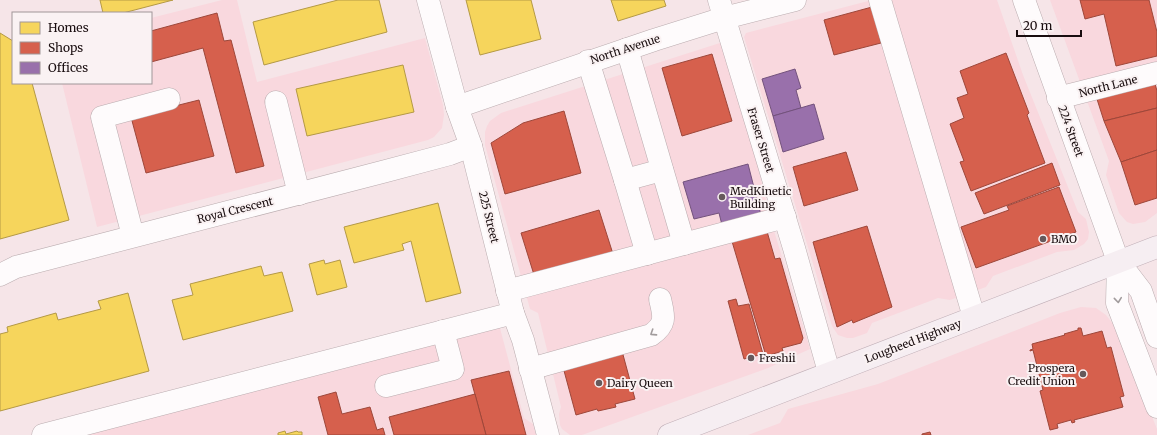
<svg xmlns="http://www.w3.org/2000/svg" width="1157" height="435" font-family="Merriweather,serif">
  <rect width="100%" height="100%" fill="#f6e5e8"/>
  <g fill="#f9d8de">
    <polygon points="222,0 237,0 257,82 425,38 443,105 444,115 442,128 434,137 428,140 97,227 62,83 151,83 151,18"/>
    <polygon points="872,0 997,0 1023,75 1078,212 1086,219 1089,232 1088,239 1084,244 1074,250 1057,252 993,276 986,287 950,300 938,298 872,323 867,333 853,338 847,338 838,335 832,326 744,37 746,33"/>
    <polygon points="1050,0 1157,0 1157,213 1145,222 1133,224 1127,222 1119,213 1106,175 1109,161"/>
    <polygon points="723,42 749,130 771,221 810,349 768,368 582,435 570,435 562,429 560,425 559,414 561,407 538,313 530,309 485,145 485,132 487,126 490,121 501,113"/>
    <polygon points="1081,307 1096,308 1106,315 1113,324 1123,345 1157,429 1157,435 748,435 780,423 788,409 878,384 1060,313"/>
    <polygon points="497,317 524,418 533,424 536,435 41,435"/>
  </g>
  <g fill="#f6d55c" stroke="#b49945">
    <polygon points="100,0 173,0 123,13 103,13"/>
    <polygon points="338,0 379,0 387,32 264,65 253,22"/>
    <polygon points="466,0 531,0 541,39 480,55"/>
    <polygon points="611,0 664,0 666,6 618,21"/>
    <polygon points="0,33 13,41 13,83 32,83 69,220 0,239"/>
    <polygon points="403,65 414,112 307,136 296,89"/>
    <polygon points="438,203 461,293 426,302 411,241 402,244 404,250 354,263 344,227"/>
    <polygon points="324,260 325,264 340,260 347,287 317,295 309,264"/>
    <polygon points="261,266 264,276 282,272 293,311 183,340 172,300 193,295 190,284"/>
    <polygon points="128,293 149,371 0,411 0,334 8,332 7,327 56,313 58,320 101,309 98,301"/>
    <polygon points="285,431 286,434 297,431 298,432 302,432 302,435 278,435 278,433"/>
  </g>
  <g fill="#d6604d" stroke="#9d473a">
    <polygon points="1080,0 1149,0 1157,32 1157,56 1116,66 1104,14 1085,19"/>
    <polygon points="872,7 881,43 834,55 824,20"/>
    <polygon points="217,13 224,41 231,40 264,166 236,173 203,48 151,62 151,31"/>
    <polygon points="1006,53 1029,113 1027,115 1045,163 971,191 960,162 964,161 950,124 964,118 957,98 968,94 960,71"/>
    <polygon points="712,54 732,121 682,136 662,68"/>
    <polygon points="1154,80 1157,91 1157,108 1104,121 1096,96"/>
    <polygon points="199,100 214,156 146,173 131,117"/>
    <polygon points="1157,108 1157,150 1121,162 1104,121"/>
    <polygon points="564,111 581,173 505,194 491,143 523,123"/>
    <polygon points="1157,150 1157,198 1135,205 1121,162"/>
    <polygon points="846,152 858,190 804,206 793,167"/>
    <polygon points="1052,163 1060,185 984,214 975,193"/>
    <polygon points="1059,187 1076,232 976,268 961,227 1009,210 1007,206"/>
    <polygon points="599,210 613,254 535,278 521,233"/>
    <polygon points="867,226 892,307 853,323 852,320 837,327 813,242"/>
    <polygon points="766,228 775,259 780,258 803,338 801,343 782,348 783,351 766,356 731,238"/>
    <polygon points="736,299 738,306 749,304 763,354 744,359 728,301"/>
    <polygon points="1078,328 1081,328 1083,336 1102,331 1107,348 1111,347 1124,396 1120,397 1123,407 1074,420 1075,422 1072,423 1071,420 1057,424 1058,428 1050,430 1040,391 1043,390 1033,350 1030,351 1030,350 1033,349 1032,344 1065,335 1064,334 1078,330"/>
    <polygon points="622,351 635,399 615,404 616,407 598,411 597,409 576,415 563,367"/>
    <polygon points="509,371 526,435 486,435 471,380"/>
    <polygon points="336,392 342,414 370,407 377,430 383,428 385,435 328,435 318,397"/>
    <polygon points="475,394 486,435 394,435 389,417"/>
    <polygon points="930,432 931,435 922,435 922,434"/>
  </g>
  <g fill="#9970ab" stroke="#73527c">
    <polygon points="795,69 801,88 796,90 801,108 773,116 762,79"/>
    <polygon points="814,104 824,139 783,152 773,116"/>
    <polygon points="748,164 761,215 722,225 719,213 694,219 683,182"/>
  </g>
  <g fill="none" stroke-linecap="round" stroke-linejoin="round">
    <defs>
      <g id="minor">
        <polyline points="428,0 457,107 471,146 513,313 523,340 548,435"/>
        <polyline points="719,0 794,248 829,372"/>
        <polyline points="880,0 974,317"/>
        <polyline points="1024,0 1118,261 1141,291 1157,337"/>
        <polyline points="627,49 684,244"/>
        <polyline points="588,61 625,180 647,254"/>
        <polyline points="1058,98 1157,73"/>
        <polyline points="276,102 299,194"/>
        <polyline points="457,107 654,40 724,18 795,0"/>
        <polyline points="625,180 662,170"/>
        <polyline points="133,236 102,117 169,99"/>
        <polyline points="1118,261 1117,303 1157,407"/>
        <polyline points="0,275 16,267 386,171 450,154 471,146"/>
        <polyline points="507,291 785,217"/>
        <path d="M530,369L651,335C667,324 664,316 660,299"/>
        <polyline points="386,386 453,369 443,331"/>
        <polyline points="43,435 513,313"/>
      </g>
      <polyline id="major" points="669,435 1157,247"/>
    </defs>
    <use href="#minor" stroke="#baacaf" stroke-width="23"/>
    <use href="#major" stroke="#c0afb7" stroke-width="23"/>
    <use href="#minor" stroke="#fefbfc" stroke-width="22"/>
    <use href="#major" stroke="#f6eef2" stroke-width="22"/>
  </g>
  <defs><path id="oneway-chevron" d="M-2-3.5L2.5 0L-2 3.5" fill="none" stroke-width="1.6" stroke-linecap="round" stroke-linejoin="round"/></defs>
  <g stroke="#a29c9d">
    <use href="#oneway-chevron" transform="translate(1118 300) rotate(84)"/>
    <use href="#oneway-chevron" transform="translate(653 333) rotate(147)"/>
  </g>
  <g fill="#66595b" stroke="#faf2f3" stroke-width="1.5">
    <circle cx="722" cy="197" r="4"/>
    <circle cx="1043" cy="239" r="4"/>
    <circle cx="751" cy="358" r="4"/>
    <circle cx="1083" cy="374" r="4"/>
    <circle cx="599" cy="383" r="4"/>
  </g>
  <g text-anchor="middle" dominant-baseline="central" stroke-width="4" stroke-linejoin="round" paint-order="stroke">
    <g font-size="11" fill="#190d0f" stroke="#faf2f3">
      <text transform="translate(625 49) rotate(-18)">North Avenue</text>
      <text transform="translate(1108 86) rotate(-14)">North Lane</text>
      <text transform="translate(1071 131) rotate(70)">224 Street</text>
      <text transform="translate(761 140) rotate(73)">Fraser Street</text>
      <text transform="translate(235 210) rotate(-14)">Royal Crescent</text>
      <text transform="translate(489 217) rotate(76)">225 Street</text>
      <text transform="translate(913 341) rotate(-21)">Lougheed Highway</text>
    </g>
    <g font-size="11" fill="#190d0f" stroke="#faf2f3" text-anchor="start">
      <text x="730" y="191">MedKinetic<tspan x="730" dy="13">Building</tspan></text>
      <text x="1051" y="239">BMO</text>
      <text x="759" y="358">Freshii</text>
      <text x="1075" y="368" text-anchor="end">Prospera<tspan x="1075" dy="13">Credit Union</tspan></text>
      <text x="607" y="383">Dairy Queen</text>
    </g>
  </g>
  <rect x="12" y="12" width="140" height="72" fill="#faf2f3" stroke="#a09698"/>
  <rect x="20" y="22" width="20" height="12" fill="#f6d55c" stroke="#a09698"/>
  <text x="48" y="32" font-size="12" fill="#190d0f">Homes</text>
  <rect x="20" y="42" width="20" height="12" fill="#d6604d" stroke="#a09698"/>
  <text x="48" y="52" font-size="12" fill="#190d0f">Shops</text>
  <rect x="20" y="62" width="20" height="12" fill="#9970ab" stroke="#a09698"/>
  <text x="48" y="72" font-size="12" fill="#190d0f">Offices</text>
  <path d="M1017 30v6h64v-6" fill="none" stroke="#190d0f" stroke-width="2"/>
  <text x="1023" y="30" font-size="12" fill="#190d0f" stroke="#faf2f3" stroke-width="3" paint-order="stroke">20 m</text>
</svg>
